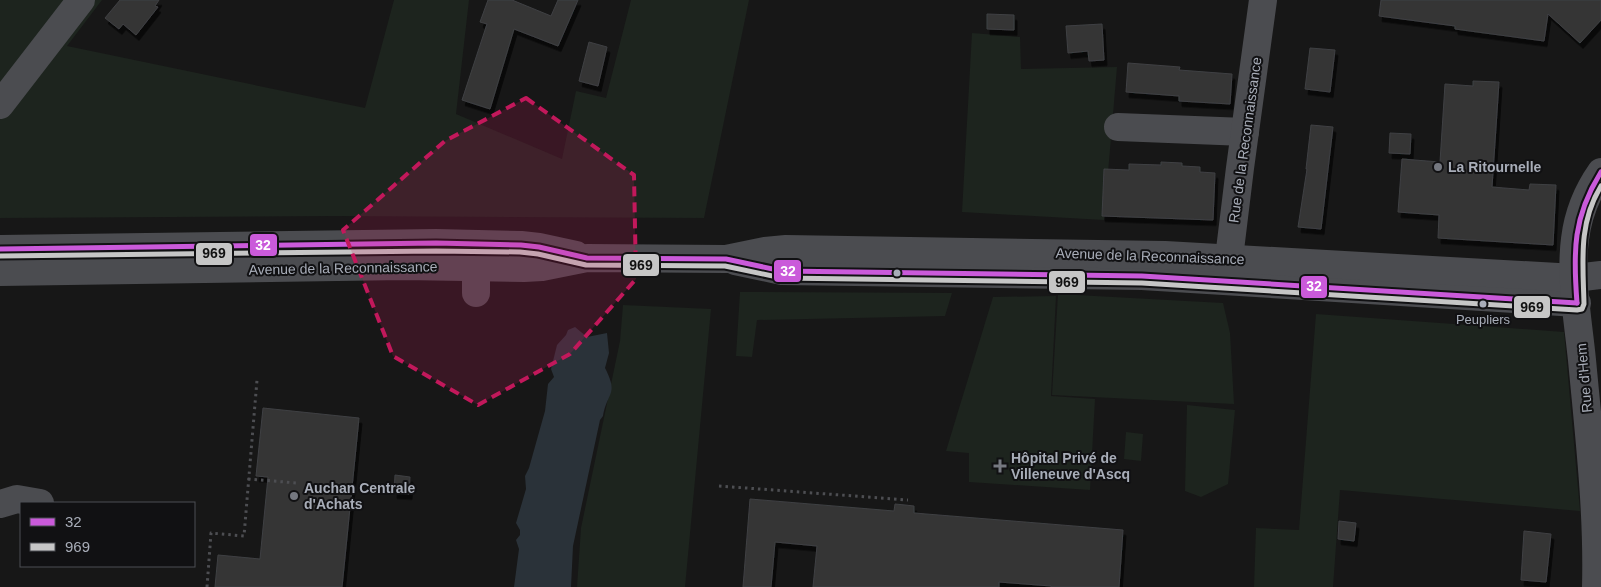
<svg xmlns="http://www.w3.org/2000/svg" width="1601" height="587" font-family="Arial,sans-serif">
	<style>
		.green { fill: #1d241e }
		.water { fill: #2a3239 }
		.building { fill: #353536; stroke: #3f4043; filter: url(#shadow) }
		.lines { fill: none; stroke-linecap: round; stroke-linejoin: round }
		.path { stroke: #4d4e52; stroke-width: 3; stroke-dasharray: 2.5 4; stroke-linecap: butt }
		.minor { stroke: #4b4c50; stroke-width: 28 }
		.bus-1-casing { stroke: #111113; stroke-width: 9 }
		.bus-2-casing { stroke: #111113; stroke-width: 9 }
		.bus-1 { stroke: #ca5ada; stroke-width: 5 }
		.bus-2 { stroke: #c6c6c6; stroke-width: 5 }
		.marked { fill: #c2185b; fill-opacity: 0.2; stroke: #c2185b; stroke-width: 4; stroke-dasharray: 10 6; stroke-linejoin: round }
		.poi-dot { fill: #757880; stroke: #111113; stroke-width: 2 }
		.bus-dot { fill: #a8adb8; stroke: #111113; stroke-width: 2 }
		.labels { text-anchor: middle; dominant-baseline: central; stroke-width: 4; stroke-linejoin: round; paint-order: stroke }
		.bus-label { font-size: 13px; fill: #a8adb8; stroke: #111113 }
		.street-label { font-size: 14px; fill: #a8adb8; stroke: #111113 }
		.poi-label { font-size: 14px; font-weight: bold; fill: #a8adb8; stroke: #111113; text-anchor: start }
		.line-badge { stroke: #111113; stroke-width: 2 }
		.badge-label { font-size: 14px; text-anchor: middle; font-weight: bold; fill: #fff }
		.pale-badge-label { font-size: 14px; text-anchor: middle; font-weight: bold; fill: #111 }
	</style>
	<defs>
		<filter id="shadow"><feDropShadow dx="3" dy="5.5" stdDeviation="0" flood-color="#0009"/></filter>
	</defs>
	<rect width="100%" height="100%" fill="#171717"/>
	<!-- green -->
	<g class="green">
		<polygon points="0,0 102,0 67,46 365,108 394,0 469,0 456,114 562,159 576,91 606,98 631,0 749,0 704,218 335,216 0,218"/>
		<polygon points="972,33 1020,37 1021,69 1117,67 1104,220 962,212"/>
		<polygon points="740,292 952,293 945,316 757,320 752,357 736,356"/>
		<polygon points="1058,294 1223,303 1230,333 1234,404 1052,395"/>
		<polygon points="1056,296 1051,396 1095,399 1090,490 969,482 969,453 946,451 993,297"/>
		<polygon points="623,305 711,309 685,587 577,587 581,528 620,341"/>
		<polygon points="1316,314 1564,332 1580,511 1340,490 1333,587 1254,587 1256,528 1299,530"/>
		<polygon points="1187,405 1235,410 1228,484 1201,497 1185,491"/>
		<polygon points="1126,432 1143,434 1141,461 1124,459"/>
	</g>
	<!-- water -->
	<path class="water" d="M 575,327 L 587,337 L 607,333 L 609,353 L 605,368 C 619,395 607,392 603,416 L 600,420 L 573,546 L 571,587 L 514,587 L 519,549 L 516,540 L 520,535 L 520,530 L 516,523 L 526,489 L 525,476 L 529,468 L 545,411 L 548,384 L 554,377 L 551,369 L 557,345 L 566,335 L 568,330 Z"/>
	<!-- building -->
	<g class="building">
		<polygon points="120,0 159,0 155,6 158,7 136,35 123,24 119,29 105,18"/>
		<polygon points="488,0 512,0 551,16 558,0 578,0 558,46 514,29 490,109 462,100 487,24 480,22"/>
		<polygon points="1381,0 1601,0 1601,20 1580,43 1548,14 1544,41 1455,29 1455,26 1379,16"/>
		<polygon points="987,14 1014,15 1014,30 987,29"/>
		<polygon points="1102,24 1104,60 1089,61 1088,51 1068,53 1066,26"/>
		<polygon points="589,42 607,47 598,86 579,81"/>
		<polygon points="1310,48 1335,50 1330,92 1305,89"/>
		<polygon points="1128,63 1180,67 1179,70 1232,74 1230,104 1179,101 1179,96 1126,92"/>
		<polygon points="1473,81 1499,82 1492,187 1529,190 1530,184 1556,185 1553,245 1438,238 1439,215 1398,212 1402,159 1440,162 1445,84 1473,86"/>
		<polygon points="1311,125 1333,127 1321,229 1298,227 1307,169 1306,169"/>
		<polygon points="1390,133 1411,134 1410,154 1389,153"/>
		<polygon points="1161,162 1182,163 1182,166 1200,167 1200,172 1215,173 1213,220 1102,216 1104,169 1129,170 1129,164 1161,165"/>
		<polygon points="263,408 359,418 342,587 215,587 218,555 260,559 268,477 256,476"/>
		<polygon points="395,475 410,477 409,494 394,493"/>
		<polygon points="750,499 894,511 895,504 905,505 914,506 914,513 1123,530 1119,587 1051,587 1051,586 999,582 999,587 813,587 817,546 775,542 771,587 743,587"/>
		<polygon points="1339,521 1356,523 1354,541 1338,539"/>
		<polygon points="1524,531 1551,534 1546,582 1521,580"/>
	</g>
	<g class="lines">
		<!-- path -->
		<g class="path">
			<polyline points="248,479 297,483"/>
			<polyline points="719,486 908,500"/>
			<polyline points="207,587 211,533 244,536 257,380"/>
		</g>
		<!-- minor -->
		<g class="minor">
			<polyline points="0,105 81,0"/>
			<polyline points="1118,127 1245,132"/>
			<polyline points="0,249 436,243 521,245 539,247 576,255"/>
			<polyline points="735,261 782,271 1142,276 1577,303"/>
			<polyline points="0,272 404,266 524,268 542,267 587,258 726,259 765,251 786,249 1165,255 1575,278 1601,275"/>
			<polyline points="1229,276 1229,258 1240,168 1263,0"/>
			<polyline points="476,293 476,248"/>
			<polyline points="0,504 17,499 40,503"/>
			<path d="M 1596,587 C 1598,511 1589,435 1582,360 C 1578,320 1570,278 1575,239 C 1578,214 1587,192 1601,172"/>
		</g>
		<!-- bus-1 casing -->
		<g class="bus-1-casing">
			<g id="bus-1">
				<polyline points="0,249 436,243 521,245 539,247 587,258 726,259 782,271 1142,276 1577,303"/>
				<path d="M 1577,303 C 1573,251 1573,217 1601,172"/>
			</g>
		</g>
		<!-- bus-2 casing -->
		<g class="bus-2-casing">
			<path id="bus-2" d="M 0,256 L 436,251 L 520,252 L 538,254 L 586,265 L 725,266 L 782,278 L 1142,283 L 1577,310 L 1582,309 L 1584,304 C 1583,263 1578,223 1601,186"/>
		</g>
		<!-- bus-1 -->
		<use href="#bus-1" class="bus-1"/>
		<!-- bus-2 -->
		<use href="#bus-2" class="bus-2"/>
	</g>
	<!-- marked area -->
	<path class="marked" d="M 526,98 L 634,175 L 636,279 L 570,354 L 478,405 L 393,356 L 343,230 L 445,141 Z"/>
	<!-- markers -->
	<g class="poi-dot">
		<circle cx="1438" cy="167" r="5"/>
		<path d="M997.5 458.5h5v5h5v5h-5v5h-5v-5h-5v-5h5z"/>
		<circle cx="294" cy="496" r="5"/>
	</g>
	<g class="bus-dot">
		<circle cx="897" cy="273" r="4.5"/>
		<circle cx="1483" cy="304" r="4.5"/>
	</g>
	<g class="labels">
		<!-- bus labels -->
		<g class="bus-label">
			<text x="1483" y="319">Peupliers</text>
		</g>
		<!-- street labels -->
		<g class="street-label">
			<text transform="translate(1245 140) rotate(-82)">Rue de la Reconnaissance</text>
			<text transform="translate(1150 256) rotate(2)">Avenue de la Reconnaissance</text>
			<text transform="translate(343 268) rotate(-1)">Avenue de la Reconnaissance</text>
			<text transform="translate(1584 378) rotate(-95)">Rue d'Hem</text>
		</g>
		<!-- poi labels -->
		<g class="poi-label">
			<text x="1448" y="167">La Ritournelle</text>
			<text x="1011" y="458">Hôpital Privé de<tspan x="1011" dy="16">Villeneuve d'Ascq</tspan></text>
			<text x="304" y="488">Auchan Centrale<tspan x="304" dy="16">d'Achats</tspan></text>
		</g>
	</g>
	<g class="line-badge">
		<rect x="249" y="233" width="29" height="24" rx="5" fill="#ca5ada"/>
		<rect x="195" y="242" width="38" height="24" rx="5" fill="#c6c6c6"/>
		<rect x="622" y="253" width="38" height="24" rx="5" fill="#c6c6c6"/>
		<rect x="773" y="259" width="29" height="24" rx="5" fill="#ca5ada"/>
		<rect x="1048" y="270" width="38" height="24" rx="5" fill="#c6c6c6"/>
		<rect x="1300" y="275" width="28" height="24" rx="5" fill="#ca5ada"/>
		<rect x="1513" y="295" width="38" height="24" rx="5" fill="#c6c6c6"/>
	</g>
	<g class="badge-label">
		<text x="263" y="250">32</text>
		<text x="788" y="276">32</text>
		<text x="1314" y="291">32</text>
	</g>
	<g class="pale-badge-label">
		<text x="214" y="258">969</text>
		<text x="641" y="270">969</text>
		<text x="1067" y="287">969</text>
		<text x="1532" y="312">969</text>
	</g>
	<!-- legend -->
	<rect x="20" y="502" width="175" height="65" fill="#111113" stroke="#4d4f55"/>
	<rect x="30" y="518" width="25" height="8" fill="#ca5ada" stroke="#4d4f55"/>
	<text x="65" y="527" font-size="15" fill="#a8adb8">32</text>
	<rect x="30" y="543" width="25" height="8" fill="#c6c6c6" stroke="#4d4f55"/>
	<text x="65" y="552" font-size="15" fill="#a8adb8">969</text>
</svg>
